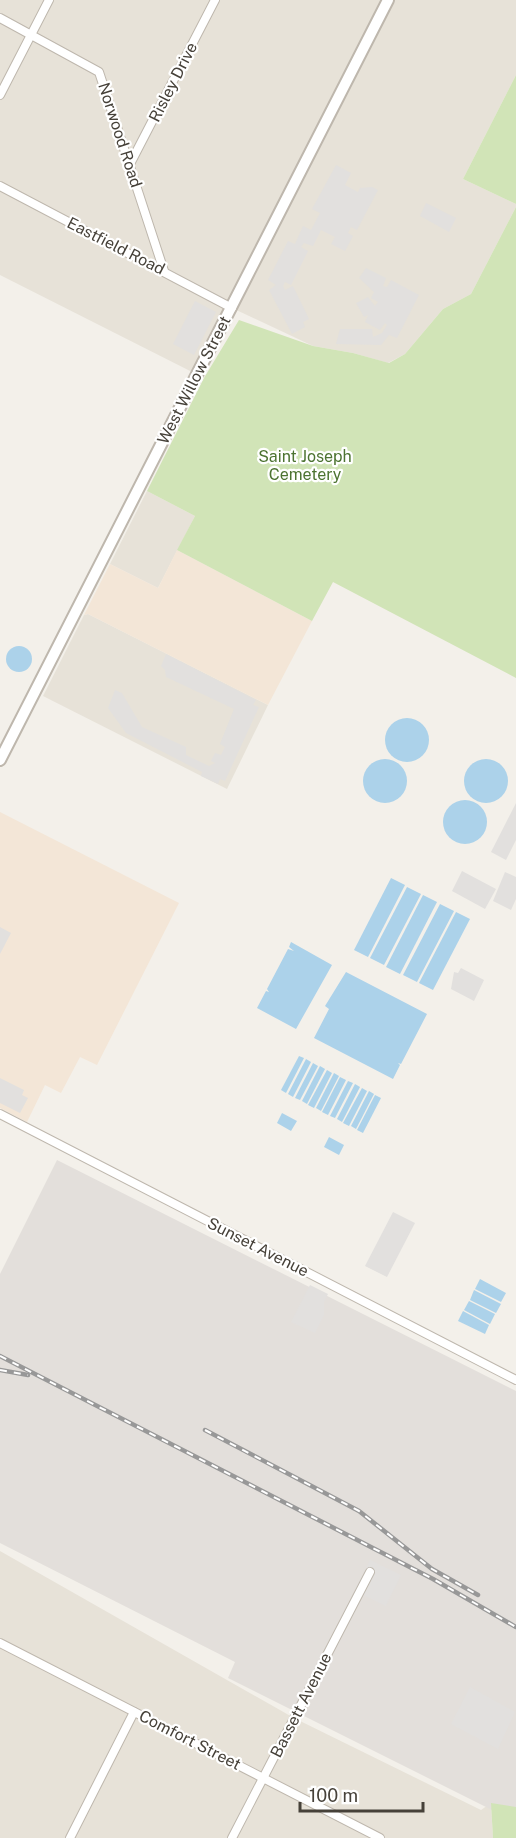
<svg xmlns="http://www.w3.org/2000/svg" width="516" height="1838" font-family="'Public Sans',sans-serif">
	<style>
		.residential { fill: #e7e2d8 }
		.commercial { fill: #f3e6d7 }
		.industrial { fill: #e3dfdb }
		.green { fill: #d1e4b7 }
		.parking { fill: #e2e0de }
		.water { fill: #acd2ea }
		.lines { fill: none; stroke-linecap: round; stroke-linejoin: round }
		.minor-casing { stroke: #beb7ad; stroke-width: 10 }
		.tertiary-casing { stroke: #beb7ad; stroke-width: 14 }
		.minor { stroke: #fff; stroke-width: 8 }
		.tertiary { stroke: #fff; stroke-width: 10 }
		.rail-casing { stroke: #989898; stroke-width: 4.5 }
		.rail { stroke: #fff; stroke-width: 2; stroke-dasharray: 7; stroke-linecap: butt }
		.labels { text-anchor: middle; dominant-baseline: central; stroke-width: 4.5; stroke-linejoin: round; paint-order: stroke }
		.street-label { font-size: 16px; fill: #464139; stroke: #fff }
		.park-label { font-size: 16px; fill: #4c7331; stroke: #fff }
	</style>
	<rect width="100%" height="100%" fill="#f3f0ea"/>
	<!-- residential -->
	<g class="residential">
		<polygon points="0,0 516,0 516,75 463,179 516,204 516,207 471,294 443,309 405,354 388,363 353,353 313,346 232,308 204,378 0,275"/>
		<polygon points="147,491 195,516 158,588 110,564"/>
		<polygon points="88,614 268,705 227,789 43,696 84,615"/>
		<polygon points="0,1551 294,1718 481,1810 491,1803 493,1838 0,1838"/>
	</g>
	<!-- commercial -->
	<g class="commercial">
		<polygon points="177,550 312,621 268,705 88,614 84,615 110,564 158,588"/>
		<polygon points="0,812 179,903 97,1065 80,1057 61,1093 45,1085 27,1122 0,1108"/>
	</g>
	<!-- industrial -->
	<polygon class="industrial" points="57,1160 516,1391 516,1822 228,1678 235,1662 0,1543 0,1274"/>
	<!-- green -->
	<g class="green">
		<polygon points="516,75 516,204 463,179"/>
		<polygon points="516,207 516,678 333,582 312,621 177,550 195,516 147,491 204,378 239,320 313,346 353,353 389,363 405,354 443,309 471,294"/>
		<polygon points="491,1803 516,1807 516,1838 493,1838"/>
	</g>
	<!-- parking -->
	<g class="parking">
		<polygon points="336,165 351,173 345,185 358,192 360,188 372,187 378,190 357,230 351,227 348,233 353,236 345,251 331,244 335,237 321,230 313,246 304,243 301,247 308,251 291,285 285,282 283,286 285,290 293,286 309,319 303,322 305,327 292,334 269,290 276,285 268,280 288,241 295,244 303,226 311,230 320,213 312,209"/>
		<polygon points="426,203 456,218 449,232 420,216"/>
		<polygon points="366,268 386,278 383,286 387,287 391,280 419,295 397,338 389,335 381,345 336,344 340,329 372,329 373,337 382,333 387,325 385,323 380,330 365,322 368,315 364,317 356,303 368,297 375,306 378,302 371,298 374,292 359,278"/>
		<polygon points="195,301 216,312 194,355 173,344"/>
		<polygon points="166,654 256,700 253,705 259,707 225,781 220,779 218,784 201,776 202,772 126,733 108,708 115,690 122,693 142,727 186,747 186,755 209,766 215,763 211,761 215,753 221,755 225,747 220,744 234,709 166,677 165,670 161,666"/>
		<polygon points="516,803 516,840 506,860 491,852"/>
		<polygon points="462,871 496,889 485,909 452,891"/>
		<polygon points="505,872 516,877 516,899 511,910 493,901"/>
		<polygon points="0,927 11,933 0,954"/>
		<polygon points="461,968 484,980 474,1001 451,989 454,972 458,973"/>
		<polygon points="0,1078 24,1090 22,1095 28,1098 20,1113 0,1103"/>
		<polygon points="393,1212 415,1223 387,1277 365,1266"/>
		<polygon points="310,1285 328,1294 324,1302 324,1315 315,1333 291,1322"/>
		<polygon points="370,1560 401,1575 386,1606 355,1591"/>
		<polygon points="470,1687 515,1712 498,1749 451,1724"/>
	</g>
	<!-- water -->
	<g class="water">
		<circle cx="19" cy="659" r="13"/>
		<circle cx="407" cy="740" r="22"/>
		<circle cx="385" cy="781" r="22"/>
		<circle cx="486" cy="781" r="22"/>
		<circle cx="465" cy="822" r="22"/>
		<polygon points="391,878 405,885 368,957 354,950"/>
		<polygon points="407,887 421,894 384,965 370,958"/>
		<polygon points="423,895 437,902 400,974 386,967"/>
		<polygon points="440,904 454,911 417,982 403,975"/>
		<polygon points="456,912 470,919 433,990 419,983"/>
		<polygon points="291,942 332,965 296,1029 257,1008 266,991 269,992 267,989 288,949 294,951 289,947"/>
		<polygon points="346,972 427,1014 401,1064 398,1063 400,1065 393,1079 314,1038 329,1009 325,1006"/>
		<polygon points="299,1056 304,1058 286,1093 281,1090"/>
		<polygon points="306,1059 311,1062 293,1097 288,1094"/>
		<polygon points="313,1063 318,1066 300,1100 295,1098"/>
		<polygon points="320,1066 325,1069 307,1104 302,1101"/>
		<polygon points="327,1070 332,1073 314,1108 308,1105"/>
		<polygon points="334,1073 339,1076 321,1111 316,1108"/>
		<polygon points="340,1077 346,1080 328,1115 322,1112"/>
		<polygon points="348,1081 353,1083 335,1118 330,1116"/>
		<polygon points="355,1084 360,1087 342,1122 337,1119"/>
		<polygon points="362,1088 367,1091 349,1126 343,1123"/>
		<polygon points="369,1091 374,1094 356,1129 351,1126"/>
		<polygon points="375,1095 381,1098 363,1133 357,1130"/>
		<polygon points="282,1113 297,1121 291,1131 277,1123"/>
		<polygon points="329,1137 344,1145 339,1155 324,1147"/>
		<polygon points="480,1279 506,1293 501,1302 475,1289"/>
		<polygon points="474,1290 501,1304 496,1313 470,1300"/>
		<polygon points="469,1301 495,1314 490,1324 464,1310"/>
		<polygon points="463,1311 489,1325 485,1334 458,1321"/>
	</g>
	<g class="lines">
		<!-- minor casing -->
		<g class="minor-casing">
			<g id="minor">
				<polyline points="0,18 99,72 164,271"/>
				<polyline points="0,95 49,0"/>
				<polyline points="130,164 215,0"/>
				<polyline points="0,186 232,308"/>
				<polyline points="0,1114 516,1380"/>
				<polyline points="0,1643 380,1838"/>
				<polyline points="70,1838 134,1712"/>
				<polyline points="232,1838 370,1572"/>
			</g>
		</g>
		<!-- tertiary casing -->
		<g class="tertiary-casing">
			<polyline id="tertiary" points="0,760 388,0"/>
		</g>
		<!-- minor -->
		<use href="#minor" class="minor"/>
		<!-- tertiary -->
		<use href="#tertiary" class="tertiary"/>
		<!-- rail casing -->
		<g class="rail-casing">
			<g id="rail">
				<polyline points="0,1356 433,1579 516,1627"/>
				<polyline points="0,1370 28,1375"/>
				<polyline points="205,1430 359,1511 432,1569 478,1595"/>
			</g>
		</g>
		<!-- rail -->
		<use href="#rail" class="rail"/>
	</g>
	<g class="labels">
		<!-- street labels -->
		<g class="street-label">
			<text transform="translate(173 82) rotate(-63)">Risley Drive</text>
			<text transform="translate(120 135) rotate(72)">Norwood Road</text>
			<text transform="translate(116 246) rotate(27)">Eastfield Road</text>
			<text transform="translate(194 380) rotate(-63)">West Willow Street</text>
			<text transform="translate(258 1247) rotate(27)">Sunset Avenue</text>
			<text transform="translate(301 1705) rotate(-63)">Bassett Avenue</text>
			<text transform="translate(190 1740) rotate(27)">Comfort Street</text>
		</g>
		<!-- park labels -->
		<g class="park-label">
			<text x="305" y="456">Saint Joseph<tspan x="305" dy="18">Cemetery</tspan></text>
		</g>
	</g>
	<!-- scale -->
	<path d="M300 1802v9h123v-9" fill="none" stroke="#464139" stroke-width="3"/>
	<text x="309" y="1802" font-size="18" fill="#464139" stroke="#ffffff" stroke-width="4.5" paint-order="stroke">100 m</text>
</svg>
